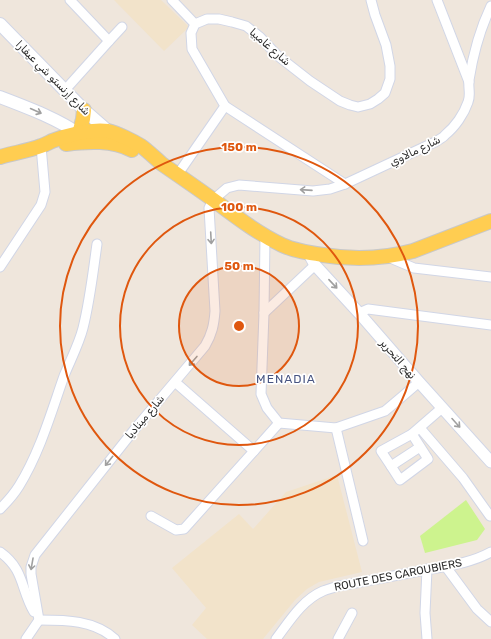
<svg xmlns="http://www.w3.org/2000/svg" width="491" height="639" font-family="Rubik,'Noto Sans Arabic',sans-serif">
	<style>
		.education { fill: #f2e3ca }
		.pitch { fill: #cdf38e }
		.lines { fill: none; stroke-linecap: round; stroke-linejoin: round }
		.minor-casing { stroke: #d1d6e6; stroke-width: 11 }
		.tertiary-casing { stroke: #d1d6e6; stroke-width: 13 }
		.secondary-casing { stroke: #d1d6e6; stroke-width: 14 }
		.primary-casing { stroke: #c8c8c8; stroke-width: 16 }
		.minor { stroke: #fff; stroke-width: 9 }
		.tertiary { stroke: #fff; stroke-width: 11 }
		.secondary { stroke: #fff; stroke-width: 12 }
		.primary { stroke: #ffcd51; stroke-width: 14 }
		.oneway { stroke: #a0a0a0 }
		.ring { fill: none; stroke: #df570e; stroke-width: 2 }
		.labels { text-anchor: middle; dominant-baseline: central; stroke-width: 3.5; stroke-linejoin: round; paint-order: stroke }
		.street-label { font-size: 11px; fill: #2c2c2c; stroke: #fff }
		.neighbourhood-label { font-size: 12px; letter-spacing: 1px; fill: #475481; stroke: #fff }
		.centre { fill: #df570e; stroke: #fff; stroke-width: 2 }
		.ring-label { font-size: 12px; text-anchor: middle; font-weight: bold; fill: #df570e; stroke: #fff; stroke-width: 3.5; stroke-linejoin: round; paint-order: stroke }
	</style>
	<rect width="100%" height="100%" fill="#efe6dc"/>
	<!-- education -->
	<g class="education">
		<polygon points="114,0 161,0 189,27 164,51"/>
		<polygon points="337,475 362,572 319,582 307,589 295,600 263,639 207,639 192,625 206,608 172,568 239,514 253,529 286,492"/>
	</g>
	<!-- pitch -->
	<polygon class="pitch" points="466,500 485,529 477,540 425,553 420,536"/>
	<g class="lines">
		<!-- minor casing -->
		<g class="minor-casing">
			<g id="minor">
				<polyline points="70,0 109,41"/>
				<polyline points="172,0 195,24"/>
				<polyline points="437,0 469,82"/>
				<polyline points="65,90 109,41 122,27"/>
				<polyline points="225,106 345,184"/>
				<polyline points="178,174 225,106 192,49 191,33 195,24 207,19 219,19 232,22 246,26 260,37 278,56 310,81 340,101 350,105 358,107 370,104 378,99 385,93 390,79 390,66 386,45 375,15 371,0"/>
				<polyline points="265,236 264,313 261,394 267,408 279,423 336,428 385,411 404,395 419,382"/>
				<polyline points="388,257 414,268 491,277"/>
				<polyline points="0,267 41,205 45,192 41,146"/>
				<polyline points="264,313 315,265"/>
				<polyline points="359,313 368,309 491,325"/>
				<polyline points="175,382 254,451"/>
				<polyline points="336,428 363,541"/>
				<polyline points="420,428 463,478 490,516"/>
				<polyline points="412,434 428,459 400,480 391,466 420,447"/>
				<polyline points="391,466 381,451 412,434 442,408"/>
				<path d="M 0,509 C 7,502 14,494 19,486 C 40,452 51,413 64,376 C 70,361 79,344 83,328 C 90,300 93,272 97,244"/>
				<polyline points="151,516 176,530 184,529 279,423"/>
				<path d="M 0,552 C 25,570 20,588 34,612"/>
				<polyline points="446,567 477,609 491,622"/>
				<path d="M 39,620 L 31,574 L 31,567 L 35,555 L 134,430 L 205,346 C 212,334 214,325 215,311 L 209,208 L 213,200 L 227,188 L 239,185 L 313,191 L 330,189 L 345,184 L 435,142 C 438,140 443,138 445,135 C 455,127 464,114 468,102 C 471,95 468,88 469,80 C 473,55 480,29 491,6"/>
				<path d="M 39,620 C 66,620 94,620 115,639"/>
				<polyline points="26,639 39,620"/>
				<path d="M 276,639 C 289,622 302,600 323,591 C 328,589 333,588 338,586 C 368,581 397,575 426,570 C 448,566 471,563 491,552"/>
				<polyline points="338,639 352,613"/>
				<polyline points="427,639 425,613 427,569"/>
			</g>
		</g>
		<!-- tertiary casing -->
		<g class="tertiary-casing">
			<polyline id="tertiary" points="309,254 315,265 359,313 419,382 491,462"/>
		</g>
		<!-- secondary casing -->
		<g class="secondary-casing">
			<g id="secondary">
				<polyline points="0,24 84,110 108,131"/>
				<path d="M 0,97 C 29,108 58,119 84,137"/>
			</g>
		</g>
		<!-- primary casing -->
		<g class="primary-casing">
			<g id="primary">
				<polyline points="79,134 83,119 84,110"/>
				<path d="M 66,144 C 89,141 112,140 132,150"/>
				<path d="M 0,157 C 13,153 28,151 41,146 C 45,145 48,143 52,141 C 68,135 91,129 108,131 C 117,133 133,141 141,146 C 148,151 155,158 162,164 C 181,177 200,190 219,204 C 239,219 259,234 282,245 C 295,251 309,253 323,255 C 353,260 383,259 413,251 L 491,221"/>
			</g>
		</g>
		<!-- minor -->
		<use href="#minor" class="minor"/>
		<!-- tertiary -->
		<use href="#tertiary" class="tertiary"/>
		<!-- secondary -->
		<use href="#secondary" class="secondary"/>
		<!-- primary -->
		<use href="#primary" class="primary"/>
	</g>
	<!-- one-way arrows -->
	<defs><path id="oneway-shaft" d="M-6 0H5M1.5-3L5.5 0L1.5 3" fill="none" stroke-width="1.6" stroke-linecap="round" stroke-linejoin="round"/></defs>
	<g class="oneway">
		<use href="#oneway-shaft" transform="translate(36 111) rotate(24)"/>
		<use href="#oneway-shaft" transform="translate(306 190) rotate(-176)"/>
		<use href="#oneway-shaft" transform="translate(211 238) rotate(87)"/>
		<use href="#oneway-shaft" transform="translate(333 284) rotate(47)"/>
		<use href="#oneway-shaft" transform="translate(193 361) rotate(131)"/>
		<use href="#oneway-shaft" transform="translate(456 423) rotate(48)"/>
		<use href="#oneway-shaft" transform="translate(109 461) rotate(129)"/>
		<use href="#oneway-shaft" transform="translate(32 564) rotate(100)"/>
	</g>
	<!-- distance rings -->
	<circle cx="239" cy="326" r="60" fill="#df570e" fill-opacity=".12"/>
	<g class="ring">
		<circle cx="239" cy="326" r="60"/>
		<circle cx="239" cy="326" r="119"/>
		<circle cx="239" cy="326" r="179"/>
	</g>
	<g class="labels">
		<!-- street labels -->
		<g class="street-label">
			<text transform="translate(270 47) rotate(41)">شارع غامبيا</text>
			<text transform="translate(53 78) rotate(45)">شارع إرنستو شي عيفارا</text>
			<text transform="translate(415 151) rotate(-26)">شارع مالاوي</text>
			<text transform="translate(398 359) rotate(49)">نهج التحرير</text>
			<text transform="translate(145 417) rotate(-50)">شارع ميناديا</text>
			<text transform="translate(398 575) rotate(-11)">ROUTE DES CAROUBIERS</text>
		</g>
		<!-- neighbourhood labels -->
		<g class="neighbourhood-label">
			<text x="286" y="379">MENADIA</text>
		</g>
	</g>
	<circle cx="239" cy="326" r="6" class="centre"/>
	<g class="ring-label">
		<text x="239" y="151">150 m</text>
		<text x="239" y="211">100 m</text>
		<text x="239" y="270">50 m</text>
	</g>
</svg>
